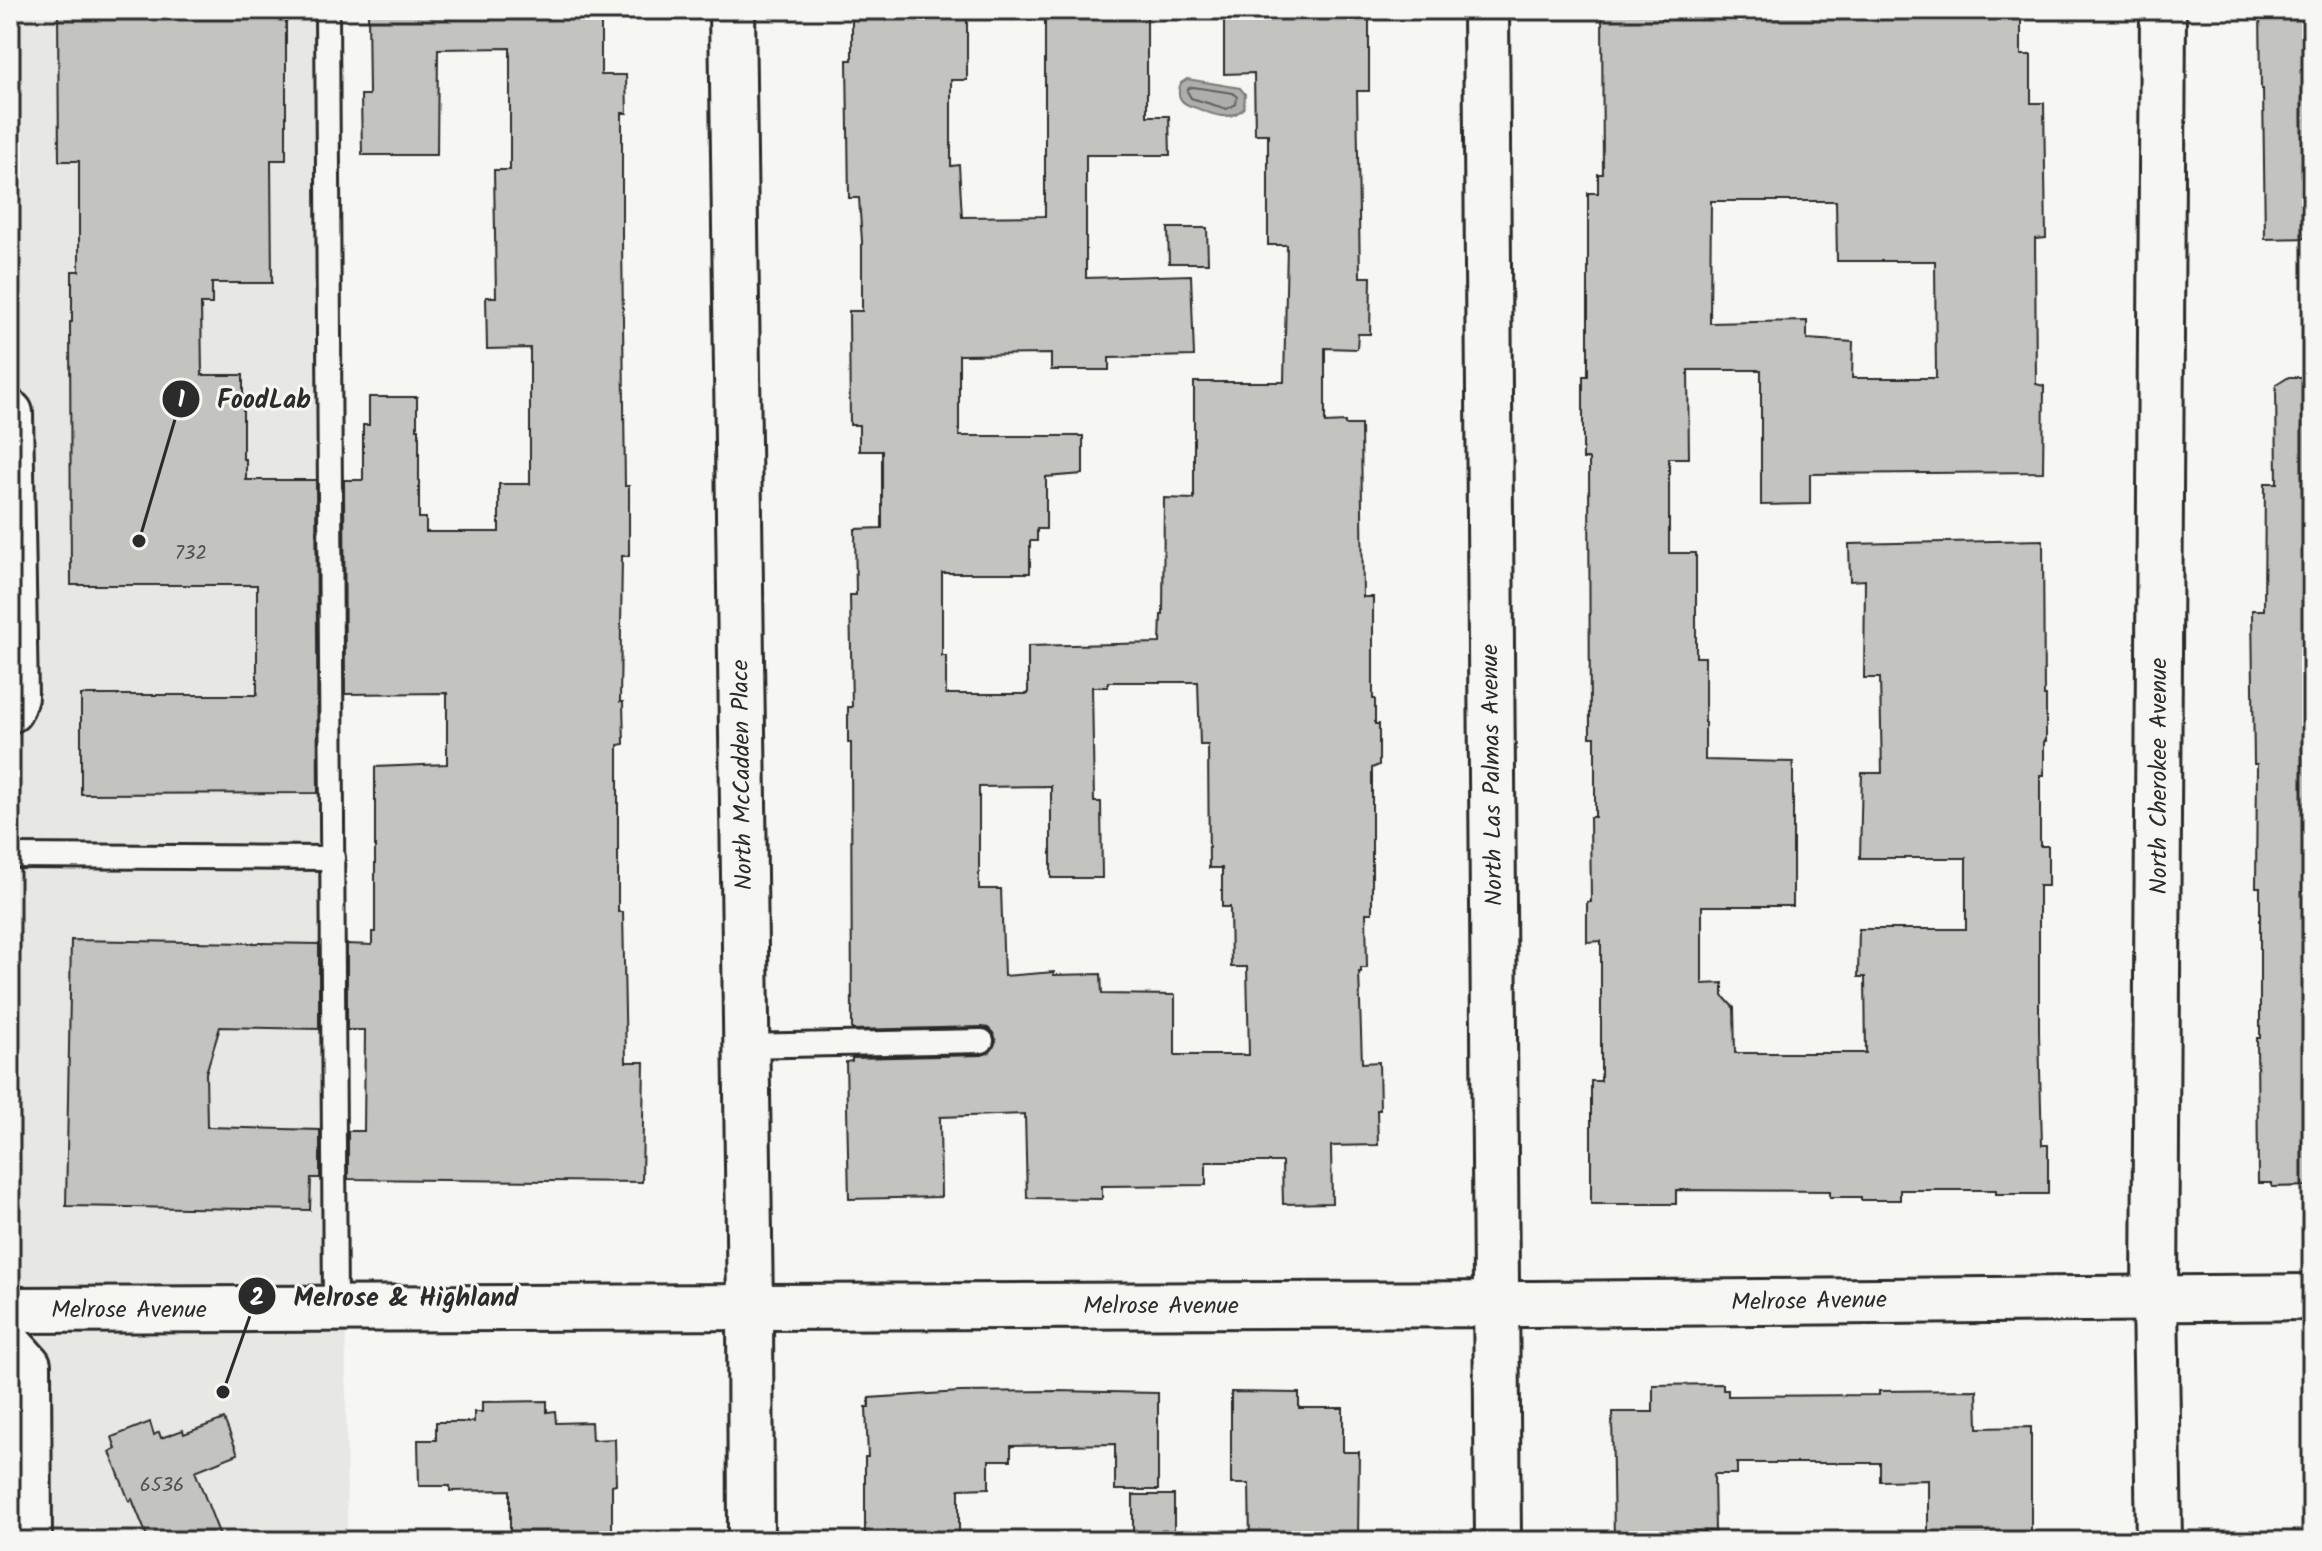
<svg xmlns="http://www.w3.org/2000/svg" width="2322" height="1551" font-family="Kalam,sans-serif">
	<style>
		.built { fill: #e7e7e3 }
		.water { fill: #aeaeab; stroke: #7a7a78; stroke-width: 2 }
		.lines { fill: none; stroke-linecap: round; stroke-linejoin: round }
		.shore { stroke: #5f5f5e; stroke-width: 2 }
		.building { fill: #c3c3c0; stroke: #2b2b2b; stroke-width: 2; fill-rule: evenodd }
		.service-casing { stroke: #2b2b2b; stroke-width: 28 }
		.minor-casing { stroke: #2b2b2b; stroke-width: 50 }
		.secondary-casing { stroke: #2b2b2b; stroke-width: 50 }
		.service { stroke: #f6f6f2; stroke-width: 22 }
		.minor { stroke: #f6f6f2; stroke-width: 44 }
		.secondary { stroke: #f6f6f2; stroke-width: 44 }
		.labels { text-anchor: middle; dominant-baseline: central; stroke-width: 6; stroke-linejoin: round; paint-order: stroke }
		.number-label { font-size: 20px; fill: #515150 }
		.street-label { font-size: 24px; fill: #2b2b2b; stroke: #f6f6f2 }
		.leader { fill: none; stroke: #2b2b2b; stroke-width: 3 }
		.callout-dot { fill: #2b2b2b; stroke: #f6f6f2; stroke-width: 3 }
		.mark-label { font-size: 24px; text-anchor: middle; font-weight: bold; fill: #fff }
		.callout-label { font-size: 26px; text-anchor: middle; font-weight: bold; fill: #2b2b2b; stroke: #f6f6f2; stroke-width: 6; stroke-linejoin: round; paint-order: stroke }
	</style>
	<rect width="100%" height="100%" fill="#f6f6f2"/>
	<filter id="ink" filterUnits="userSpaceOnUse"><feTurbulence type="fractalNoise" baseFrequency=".0125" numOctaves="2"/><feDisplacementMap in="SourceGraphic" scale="16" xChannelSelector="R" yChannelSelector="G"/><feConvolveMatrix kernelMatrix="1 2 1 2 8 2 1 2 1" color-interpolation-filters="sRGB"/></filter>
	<g filter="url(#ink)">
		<!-- built -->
		<polygon class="built" points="10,10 337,10 347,1541 10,1541"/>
		<!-- water -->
		<path class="water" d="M 1187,79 L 1240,88 L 1245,94 L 1244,108 C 1227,125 1207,111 1188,105 C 1178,100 1177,93 1181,83 Z"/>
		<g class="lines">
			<!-- shore -->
			<polygon class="shore" points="1193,87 1233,93 1237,97 1236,104 1227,109 1191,98 1187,91 1189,88"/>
		</g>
		<!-- building -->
		<g class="building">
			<polygon points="58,10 286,10 286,160 271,160 272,283 212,283 212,304 201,304 202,375 243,375 243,459 246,459 246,480 316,480 318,793 81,794 81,695 257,695 257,585 71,585 70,322 72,322 72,271 79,271 79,161 59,161"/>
			<polygon points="368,10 601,10 601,75 626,75 627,113 622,113 622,238 625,486 629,486 629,556 622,556 620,702 623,702 624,744 618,745 618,912 623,912 626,1062 644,1062 642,1182 348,1179 348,1131 364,1131 365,1030 347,1030 347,944 372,945 372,932 375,932 375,767 447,764 447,693 345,694 344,480 363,480 363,425 369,425 369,397 417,397 417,429 419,429 419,518 426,518 426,532 499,532 499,484 530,484 530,348 487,349 486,297 496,297 494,170 510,170 510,48 438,49 437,155 362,155 361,95 369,95"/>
			<path d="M 863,10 L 967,10 L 967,80 L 951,80 L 951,166 L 959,165 L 962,217 L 1045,216 L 1045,10 L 1147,10 L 1147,116 L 1169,116 L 1170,155 L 1086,155 L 1086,278 L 1191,275 L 1194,356 L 1109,358 L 1109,370 L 1051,370 L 1051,354 L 959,355 L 959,436 L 1083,436 L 1083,474 L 1046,477 L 1046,529 L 1037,529 L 1037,541 L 1030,541 L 1030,573 L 942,573 L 942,656 L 946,656 L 946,694 L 1028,694 L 1028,646 L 1160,643 L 1161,615 L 1163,615 L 1164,498 L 1194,499 L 1194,382 L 1284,382 L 1287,245 L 1268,245 L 1268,134 L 1255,134 L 1254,73 L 1224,74 L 1224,10 L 1369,10 L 1369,91 L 1357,91 L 1360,277 L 1371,277 L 1370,334 L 1358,334 L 1357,349 L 1325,348 L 1325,423 L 1345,422 L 1345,425 L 1361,425 L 1363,597 L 1373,597 L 1373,699 L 1375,699 L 1375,724 L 1379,724 L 1379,765 L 1372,768 L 1372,913 L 1366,913 L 1367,968 L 1361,968 L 1361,972 L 1359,972 L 1362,1063 L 1379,1062 L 1380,1110 L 1377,1110 L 1378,1145 L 1331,1146 L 1332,1203 L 1283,1204 L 1282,1162 L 1206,1162 L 1206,1185 L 1102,1186 L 1102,1199 L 1027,1198 L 1025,1114 L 940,1117 L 941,1197 L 849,1199 L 846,1062 L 852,1061 L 852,1058 L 982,1055 L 990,1052 L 996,1041 L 993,1033 L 988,1028 L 982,1027 L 852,1030 L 851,743 L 848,743 L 848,707 L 852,707 L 850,595 L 856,595 L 855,529 L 882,528 L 882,451 L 859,451 L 859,425 L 850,425 L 849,311 L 862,311 L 862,241 L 859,198 L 849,198 L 847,60 L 852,60 L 852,15 L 863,15 ZM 1108,682 L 1198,682 L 1200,745 L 1208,745 L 1209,868 L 1222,868 L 1222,907 L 1230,907 L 1231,967 L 1247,967 L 1249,1055 L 1175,1055 L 1175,995 L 1102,994 L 1101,974 L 1054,975 L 1054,972 L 1004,976 L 1001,889 L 979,889 L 979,787 L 1051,786 L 1051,878 L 1102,878 L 1101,802 L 1094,802 L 1092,687 L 1108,687 Z"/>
			<path d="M 1602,10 L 1661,10 L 1662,19 L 1734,14 L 1734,10 L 2008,10 L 2008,12 L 2017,12 L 2017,14 L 2021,14 L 2021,55 L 2031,55 L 2031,103 L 2044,103 L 2046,238 L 2035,239 L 2036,384 L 2044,386 L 2043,472 L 1810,474 L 1810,504 L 1761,505 L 1761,370 L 1688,370 L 1689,458 L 1669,458 L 1669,553 L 1696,553 L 1696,657 L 1705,657 L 1705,760 L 1793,762 L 1793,906 L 1702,906 L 1702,984 L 1723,983 L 1723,996 L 1734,1008 L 1735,1053 L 1866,1053 L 1865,977 L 1858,977 L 1859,929 L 1966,929 L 1966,858 L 1860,858 L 1862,773 L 1882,773 L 1880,678 L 1864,678 L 1865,580 L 1850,581 L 1849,544 L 2043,540 L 2044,696 L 2046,696 L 2046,741 L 2044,741 L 2044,775 L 2040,775 L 2040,846 L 2048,846 L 2048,886 L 2039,886 L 2039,1033 L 2042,1145 L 2048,1145 L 2048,1194 L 1996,1194 L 1996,1190 L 1900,1190 L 1900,1200 L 1861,1200 L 1861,1197 L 1830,1197 L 1830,1191 L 1676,1190 L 1676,1204 L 1591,1204 L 1591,1081 L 1601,1081 L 1601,941 L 1587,942 L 1587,902 L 1591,902 L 1590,817 L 1595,817 L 1595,737 L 1590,737 L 1589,459 L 1583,459 L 1583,376 L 1588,376 L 1588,193 L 1598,193 L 1598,174 L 1603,174 ZM 1711,201 L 1836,201 L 1837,261 L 1935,261 L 1936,378 L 1852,378 L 1853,342 L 1807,339 L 1807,321 L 1710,323 Z"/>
			<polygon points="2260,10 2312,10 2312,238 2265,239 2263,89 2261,89"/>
			<polygon points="1168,228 1207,228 1208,263 1169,263"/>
			<polygon points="2289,377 2312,377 2312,1186 2272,1187 2272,1183 2258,1183 2257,1038 2260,1038 2260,887 2256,887 2257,764 2254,764 2252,610 2264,610 2265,483 2277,483 2276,385"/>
			<polygon points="71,940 319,944 319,1029 220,1027 206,1073 207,1127 320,1130 320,1178 311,1178 310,1210 66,1206"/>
			<polygon points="1723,1384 1723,1390 1728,1390 1728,1396 1879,1395 1879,1391 1977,1390 1978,1428 2031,1427 2031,1541 1928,1541 1928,1480 1880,1481 1880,1463 1737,1463 1737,1474 1714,1474 1715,1531 1687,1531 1687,1541 1614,1541 1612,1412 1653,1412 1653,1385"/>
			<polygon points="1055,1391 1158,1393 1158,1490 1115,1490 1115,1444 1011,1446 1011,1460 989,1460 989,1488 959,1489 959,1541 865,1541 865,1457 868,1457 866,1407 869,1407 869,1398 960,1392"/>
			<polygon points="1231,1392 1299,1393 1299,1408 1343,1408 1343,1452 1359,1452 1358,1541 1250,1541 1249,1484 1231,1484"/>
			<polygon points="547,1401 547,1412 555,1411 556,1423 591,1422 592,1440 615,1439 616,1484 612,1485 612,1541 510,1541 510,1490 450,1491 450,1486 419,1486 418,1440 436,1440 436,1422 474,1422 474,1412 482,1412 482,1402"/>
			<polygon points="224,1419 238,1454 195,1471 222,1541 149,1541 132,1499 129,1501 110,1452 116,1449 112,1437 150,1422 154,1435 159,1432 161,1438 183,1430 184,1434"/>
			<polygon points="1133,1495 1174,1495 1174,1535 1133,1534"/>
		</g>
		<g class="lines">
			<!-- service casing -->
			<g class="service-casing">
				<g id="service">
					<polyline points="327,10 335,1309"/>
					<polyline points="10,856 333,858"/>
					<polyline points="746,1046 982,1041"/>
				</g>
			</g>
			<!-- minor casing -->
			<g class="minor-casing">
				<g id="minor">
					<polyline points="732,10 750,1308 751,1541"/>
					<polyline points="1486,10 1498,1541"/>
					<polyline points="2159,1541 2155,1299 2163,10"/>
				</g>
			</g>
			<!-- secondary casing -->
			<g class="secondary-casing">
				<g id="secondary">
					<polyline points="10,413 15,697 10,710"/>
					<polyline points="10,1310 1533,1304 2312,1297"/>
					<polyline points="10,1345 28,1365 29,1541"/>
				</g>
			</g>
			<!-- service -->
			<use href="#service" class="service"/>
			<!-- minor -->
			<use href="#minor" class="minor"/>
			<!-- secondary -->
			<use href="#secondary" class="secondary"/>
		</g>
	</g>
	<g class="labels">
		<!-- number labels -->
		<g class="number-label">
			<text x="191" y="554">732</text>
			<text x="162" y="1486">6536</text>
		</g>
		<!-- street labels -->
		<g class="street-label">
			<text transform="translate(743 775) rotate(-91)">North McCadden Place</text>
			<text transform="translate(1493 775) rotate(-91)">North Las Palmas Avenue</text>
			<text transform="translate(2159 776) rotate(-90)">North Cherokee Avenue</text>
			<text transform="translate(1809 1302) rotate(-1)">Melrose Avenue</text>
			<text x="1161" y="1306">Melrose Avenue</text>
			<text x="129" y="1310">Melrose Avenue</text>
		</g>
	</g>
	<!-- callouts -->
	<path class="leader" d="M139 541L181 399M223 1392L257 1296"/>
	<g class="callout-dot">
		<circle cx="139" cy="541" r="8"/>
		<circle cx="223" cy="1392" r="8"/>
		<circle cx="181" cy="399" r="20"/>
		<circle cx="257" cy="1296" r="20"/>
	</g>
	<g class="mark-label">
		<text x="181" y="407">1</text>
		<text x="257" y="1305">2</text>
	</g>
	<g class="callout-label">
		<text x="264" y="408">FoodLab</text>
		<text x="406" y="1306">Melrose &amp; Highland</text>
	</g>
	<!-- margin -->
	<rect width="2322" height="1551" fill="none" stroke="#f6f6f2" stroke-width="40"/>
	<rect x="20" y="20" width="2282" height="1511" fill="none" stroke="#2b2b2b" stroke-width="3" filter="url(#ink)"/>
</svg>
